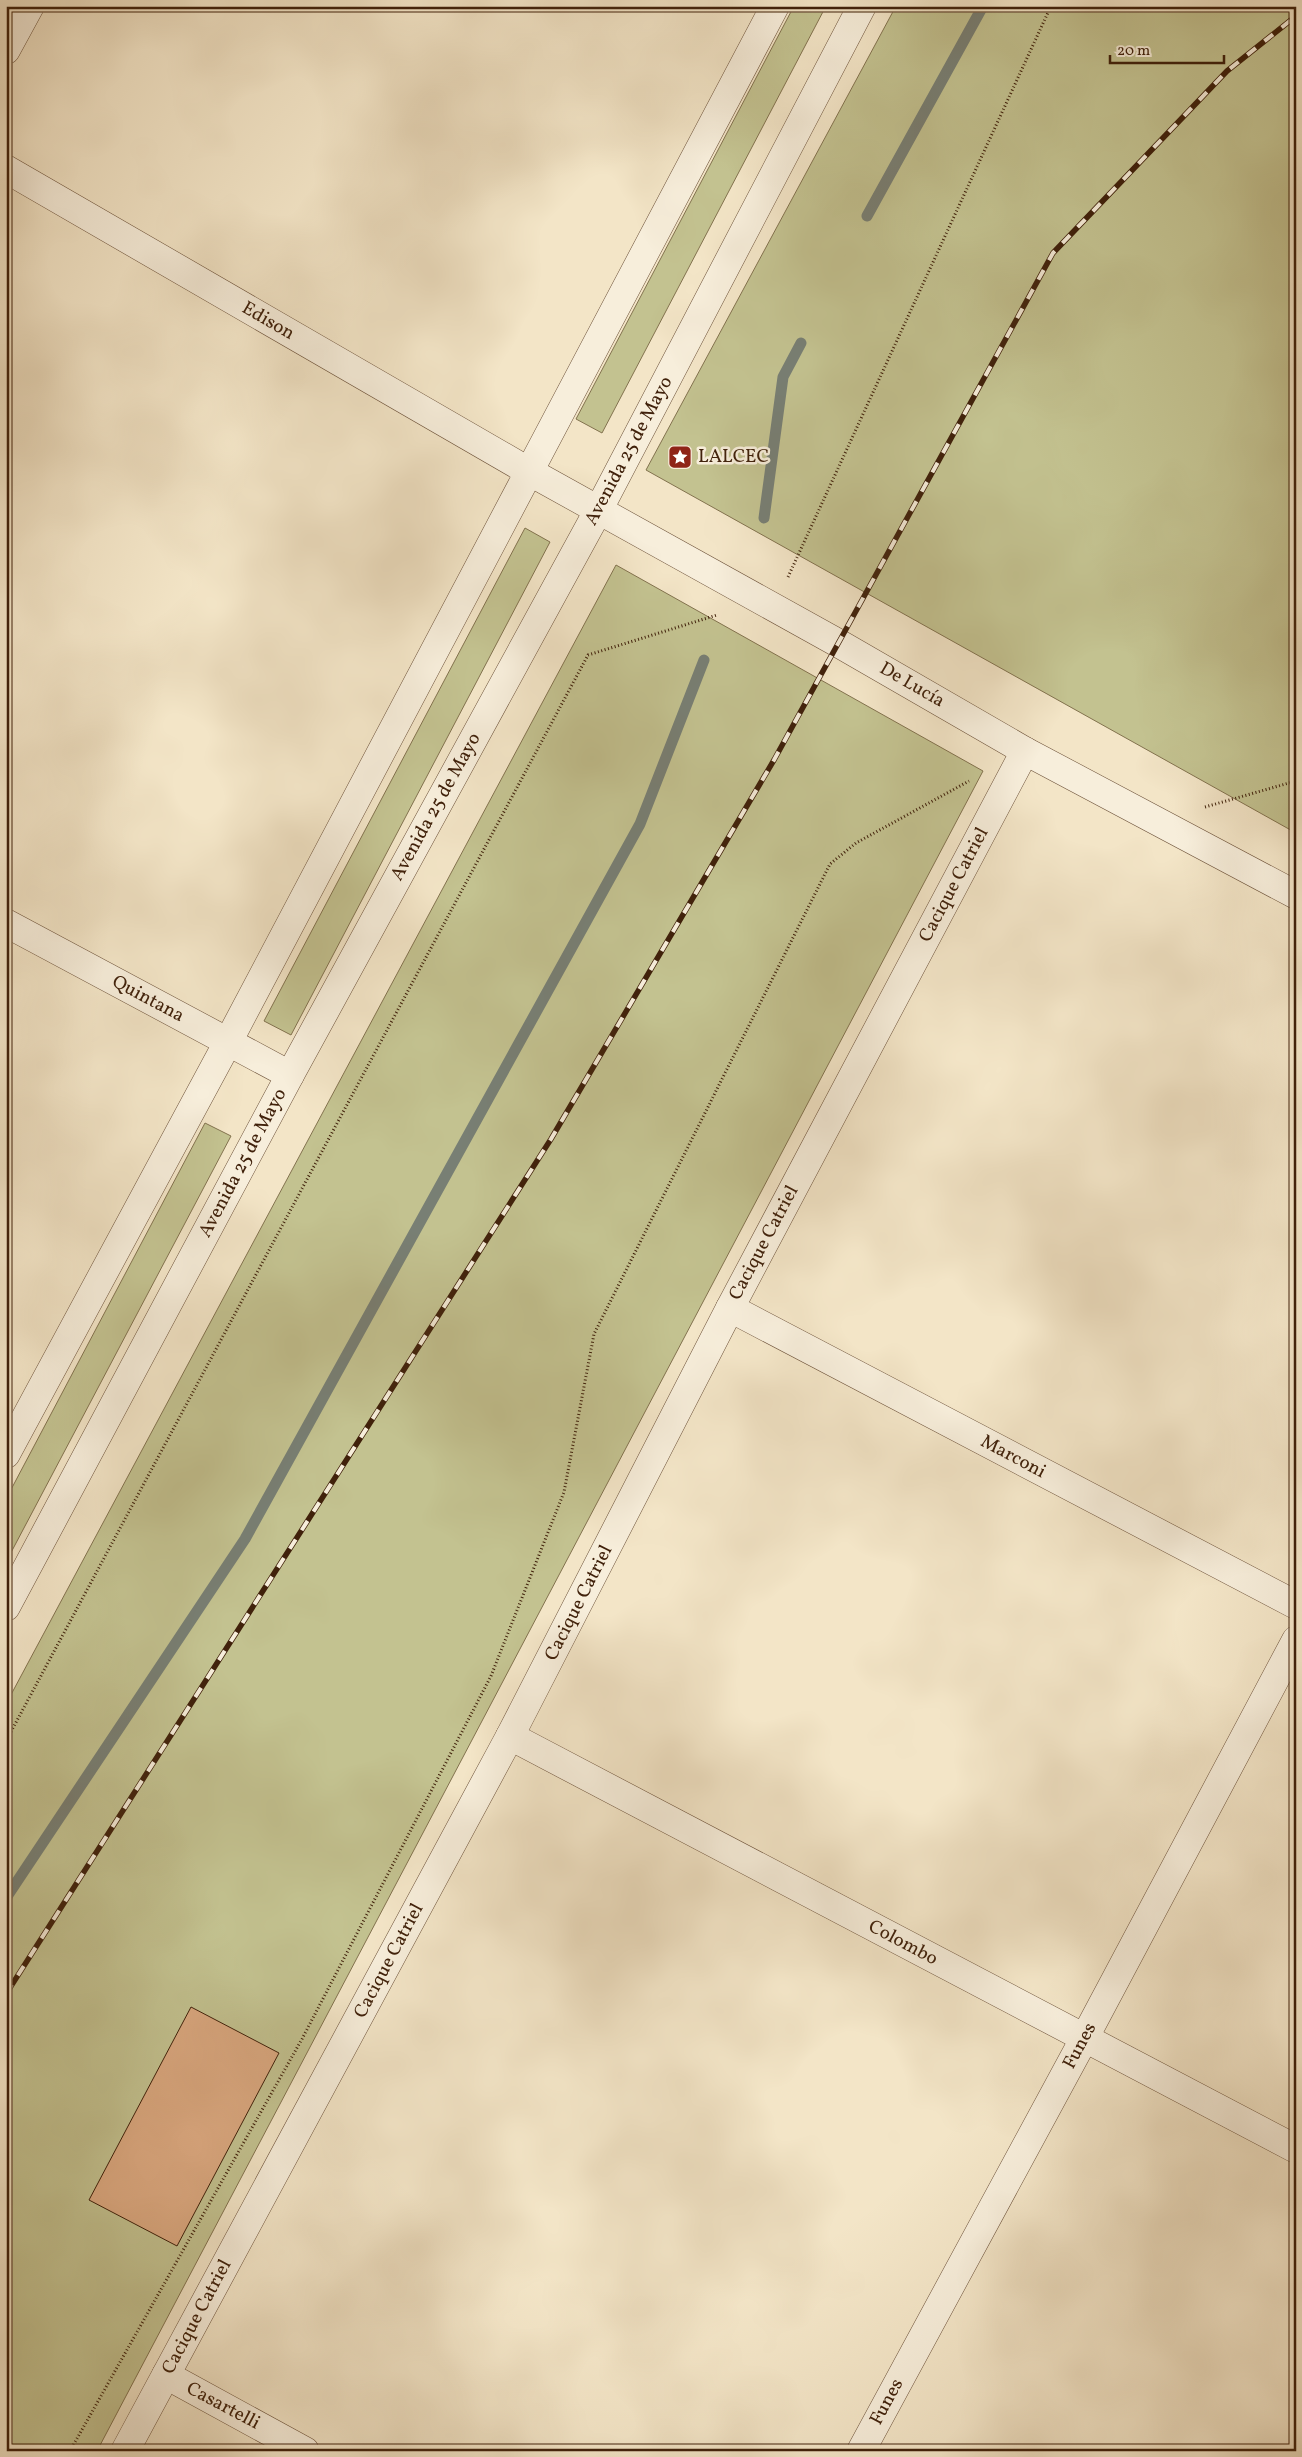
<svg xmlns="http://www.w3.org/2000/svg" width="1302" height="2457" font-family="Vollkorn,serif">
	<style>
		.green { fill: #c3c290; stroke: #82724e }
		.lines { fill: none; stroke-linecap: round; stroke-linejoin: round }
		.stream { stroke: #787f74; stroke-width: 11 }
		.building { fill: #daa880; stroke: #40210b }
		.minor-casing { stroke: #6d523a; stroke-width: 29 }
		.tertiary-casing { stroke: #6d523a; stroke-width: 29 }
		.path { stroke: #40210b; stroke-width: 3; stroke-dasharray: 1 2.5; stroke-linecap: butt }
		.minor { stroke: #f7eedb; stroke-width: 28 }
		.tertiary { stroke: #f7eedb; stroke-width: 28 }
		.rail-casing { stroke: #40210b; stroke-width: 5.5 }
		.rail { stroke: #f7eedb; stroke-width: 4; stroke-dasharray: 11; stroke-linecap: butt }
		.labels { text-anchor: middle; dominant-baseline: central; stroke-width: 5; stroke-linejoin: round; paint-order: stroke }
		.street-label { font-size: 19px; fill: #40210b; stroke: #f7eedb }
		.poi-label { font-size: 19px; fill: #40210b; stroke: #f7eedb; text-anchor: start }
	</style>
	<rect width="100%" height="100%" fill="#f3e5c7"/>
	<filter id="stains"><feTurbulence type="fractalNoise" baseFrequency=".004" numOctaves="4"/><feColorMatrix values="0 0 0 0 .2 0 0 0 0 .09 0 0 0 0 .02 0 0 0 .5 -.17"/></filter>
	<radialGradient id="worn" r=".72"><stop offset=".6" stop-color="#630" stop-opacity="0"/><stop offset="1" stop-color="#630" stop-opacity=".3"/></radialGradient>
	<!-- green -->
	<g class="green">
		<polygon points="794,6 826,6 602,433 576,419"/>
		<polygon points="896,6 1296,6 1296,833 646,470"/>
		<polygon points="525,528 550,542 291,1035 264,1021"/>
		<polygon points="616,565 983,771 97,2451 6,2451 6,1704"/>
		<polygon points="205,1123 231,1136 6,1562 6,1499"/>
	</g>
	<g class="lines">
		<!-- stream -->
		<g class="stream">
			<polyline points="867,216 983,6"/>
			<polyline points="764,518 783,377 801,343"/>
			<polyline points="6,1898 245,1539 640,824 704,660"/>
		</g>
	</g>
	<!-- building -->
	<polygon class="building" points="191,2007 279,2053 177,2246 89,2200"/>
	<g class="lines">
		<!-- minor casing -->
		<g class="minor-casing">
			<g id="minor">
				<polyline points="6,50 30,6"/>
				<polyline points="6,169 530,472"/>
				<polyline points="6,923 290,1075"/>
				<polyline points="730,1308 1296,1605"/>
				<polyline points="510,1736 1296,2149"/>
				<polyline points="166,2375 305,2451"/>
				<polyline points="861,2451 1084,2039 1296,1640"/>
			</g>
		</g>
		<!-- tertiary casing -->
		<g class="tertiary-casing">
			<g id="tertiary">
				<polyline points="530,472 838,643 1025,751 1296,895"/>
				<polyline points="6,1454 228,1042 775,6"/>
				<polyline points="6,1607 290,1075 598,511 862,6"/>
				<polyline points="125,2451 510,1736 730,1308 1025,751"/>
			</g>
		</g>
		<!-- path -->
		<g class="path">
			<polyline points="788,577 1051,6"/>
			<polyline points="1205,807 1296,781"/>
			<polyline points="6,1741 588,655 717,615"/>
			<polyline points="70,2451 302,2039 491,1676 564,1492 594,1334 830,864 856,843 969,781"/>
		</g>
		<!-- minor -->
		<use href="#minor" class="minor"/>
		<!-- tertiary -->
		<use href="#tertiary" class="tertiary"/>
		<!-- rail casing -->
		<g class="rail-casing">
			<polyline id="rail" points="6,1994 551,1139 774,760 1053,253 1227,71 1296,16"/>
		</g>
		<!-- rail -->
		<use href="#rail" class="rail"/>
	</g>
	<!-- icons -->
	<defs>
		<g id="sight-square" transform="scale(1.25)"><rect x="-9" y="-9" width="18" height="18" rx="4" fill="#8f2418" stroke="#f7eedb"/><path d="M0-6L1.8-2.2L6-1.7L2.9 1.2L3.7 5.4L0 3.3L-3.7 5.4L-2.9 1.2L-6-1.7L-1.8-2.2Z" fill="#fff"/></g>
	</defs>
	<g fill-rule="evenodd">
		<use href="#sight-square" x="680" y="457"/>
	</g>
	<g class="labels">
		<!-- street labels -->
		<g class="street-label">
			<text transform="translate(268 321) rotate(30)">Edison</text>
			<text transform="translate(629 451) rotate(-62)">Avenida 25 de Mayo</text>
			<text transform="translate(912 685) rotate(30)">De Lucía</text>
			<text transform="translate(436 807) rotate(-61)">Avenida 25 de Mayo</text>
			<text transform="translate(954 885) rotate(-62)">Cacique Catriel</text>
			<text transform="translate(148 999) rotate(28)">Quintana</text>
			<text transform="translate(243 1163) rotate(-62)">Avenida 25 de Mayo</text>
			<text transform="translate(764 1243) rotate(-62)">Cacique Catriel</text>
			<text transform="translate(1013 1457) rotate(28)">Marconi</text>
			<text transform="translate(579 1603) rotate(-63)">Cacique Catriel</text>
			<text transform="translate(903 1943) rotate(28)">Colombo</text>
			<text transform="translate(389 1961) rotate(-62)">Cacique Catriel</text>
			<text transform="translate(1080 2046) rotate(-62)">Funes</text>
			<text transform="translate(197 2317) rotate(-62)">Cacique Catriel</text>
			<text transform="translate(887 2402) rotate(-62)">Funes</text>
			<text transform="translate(223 2406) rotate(28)">Casartelli</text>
		</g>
		<!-- poi labels -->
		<g class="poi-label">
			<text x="698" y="457">LALCEC</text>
		</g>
	</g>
	<!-- margin -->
	<rect width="1302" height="2457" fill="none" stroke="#f3e5c7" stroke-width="25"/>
	<rect x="8" y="8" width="1287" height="2442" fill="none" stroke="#40210b" stroke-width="2.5"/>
	<rect x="12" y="12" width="1277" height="2432" fill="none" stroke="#40210b"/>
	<!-- scale -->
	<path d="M1110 55v8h114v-8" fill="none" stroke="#40210b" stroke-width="2.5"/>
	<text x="1117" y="55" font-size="15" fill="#40210b" stroke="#f7eedb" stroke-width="4" paint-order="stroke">20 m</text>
	<rect width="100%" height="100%" filter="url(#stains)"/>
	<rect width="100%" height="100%" fill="url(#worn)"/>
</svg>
